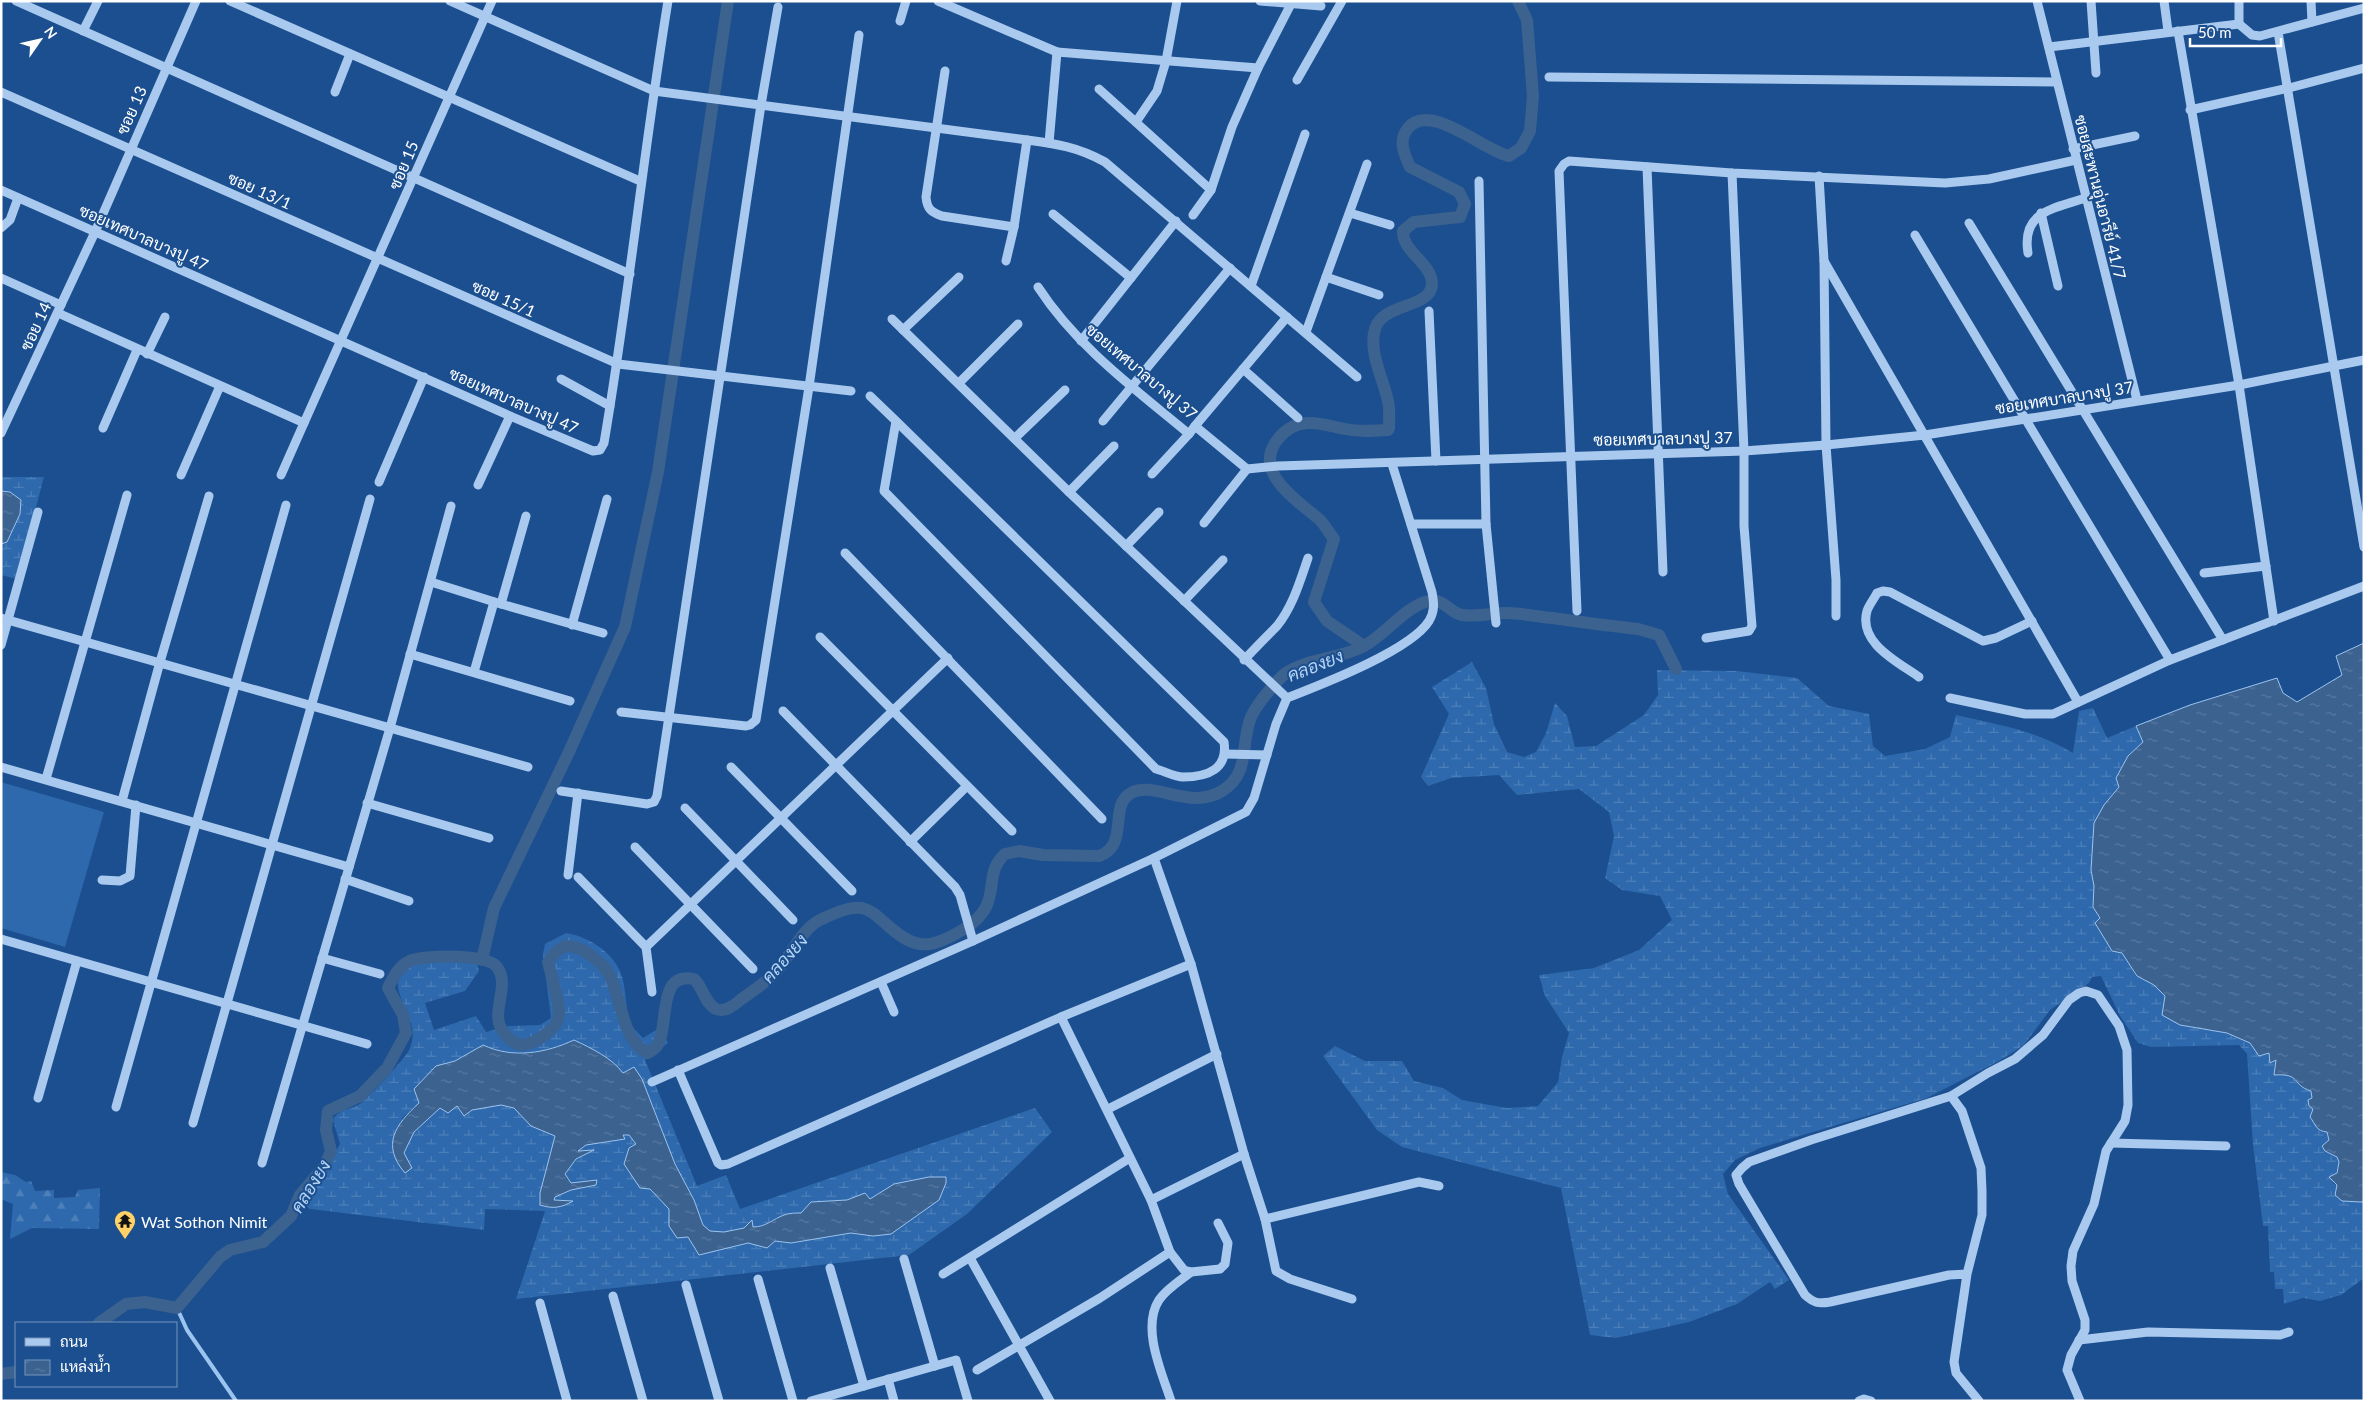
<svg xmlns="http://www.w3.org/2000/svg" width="2365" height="1402" font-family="Lato,Sarabun,sans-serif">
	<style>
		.forest { fill: url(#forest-firs) }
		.wetland { fill: url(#wetland-marsh); fill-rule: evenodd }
		.pitch { fill: #2e69ad }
		.water { fill: url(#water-ripples); stroke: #9cc4f0 }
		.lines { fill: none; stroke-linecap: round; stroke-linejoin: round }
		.stream { stroke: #9cc4f0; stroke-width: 4 }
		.canal { stroke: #3c6290; stroke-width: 12 }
		.minor { stroke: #a9c9ee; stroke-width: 9 }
		.labels { text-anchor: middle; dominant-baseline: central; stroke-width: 4; stroke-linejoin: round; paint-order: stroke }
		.street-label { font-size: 16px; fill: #fff; stroke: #1b4f8f }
		.poi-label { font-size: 16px; fill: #fff; stroke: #1b4f8f; text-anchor: start }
		.water-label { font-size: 18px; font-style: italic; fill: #b5d3f5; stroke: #1b4f8f }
	</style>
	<defs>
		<pattern id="forest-firs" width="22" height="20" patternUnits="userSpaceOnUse" patternTransform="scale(1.25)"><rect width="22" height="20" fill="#2e69ad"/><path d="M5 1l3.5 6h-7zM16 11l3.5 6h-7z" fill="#4d80b9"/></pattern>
		<pattern id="wetland-marsh" width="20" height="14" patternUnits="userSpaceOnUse" patternTransform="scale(1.25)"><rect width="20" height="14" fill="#2e69ad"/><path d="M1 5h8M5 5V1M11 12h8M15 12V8" fill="none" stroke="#4d80b9"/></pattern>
		<pattern id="water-ripples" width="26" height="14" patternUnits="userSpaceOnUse" patternTransform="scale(1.25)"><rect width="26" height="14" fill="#3c6290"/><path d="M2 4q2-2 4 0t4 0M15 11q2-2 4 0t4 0" fill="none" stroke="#597aa1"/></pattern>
	</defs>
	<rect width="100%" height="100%" fill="#1b4f8f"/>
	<!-- forest -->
	<polygon class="forest" points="1,1172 15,1175 26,1182 31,1181 35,1191 54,1190 54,1198 75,1197 78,1190 100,1188 99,1229 32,1228 10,1239 13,1204 1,1199"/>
	<!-- wetland -->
	<g class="wetland">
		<polygon points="1,477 44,477 17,579 1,575 1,544 7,542 20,514 21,500 10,492 1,491"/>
		<path d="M 1472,662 L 1486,688 L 1494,724 L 1507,752 L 1524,757 L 1536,752 L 1546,733 L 1555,703 L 1567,716 L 1575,747 L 1596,746 L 1644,715 L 1658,695 L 1657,670 L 1737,671 L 1797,678 L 1829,706 L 1869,714 L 1873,746 L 1885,756 L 1925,749 L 1950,737 L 1956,715 C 1998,725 2036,730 2073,753 L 2079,711 L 2093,708 L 2107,738 L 2136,726 L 2143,742 L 2128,756 L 2119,787 L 2104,805 L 2091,870 L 2094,886 L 2093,907 L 2100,918 L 2095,923 L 2112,951 L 2122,952 L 2136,976 L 2154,985 L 2165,996 L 2180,1025 L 2227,1033 L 2250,1043 L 2259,1056 L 2269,1053 L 2276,1060 L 2274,1075 C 2302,1073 2291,1085 2311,1091 L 2312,1099 L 2308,1100 L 2309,1105 L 2313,1109 L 2311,1117 L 2327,1132 L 2329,1140 L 2322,1146 L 2325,1151 L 2337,1157 L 2339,1162 L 2333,1183 L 2364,1202 L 2364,1278 L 2341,1295 L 2320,1301 L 2303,1298 L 2284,1304 L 2283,1289 L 2275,1289 L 2274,1272 L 2270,1272 L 2268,1226 L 2263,1226 L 2253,1145 L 2247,1054 L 2239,1045 L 2151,1047 L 2138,1043 L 2120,1016 L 2101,976 L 2092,977 L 2089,983 L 2050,1010 L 2024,1045 L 1999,1061 L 1952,1085 L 1927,1098 L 1760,1148 L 1735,1160 L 1723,1174 L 1728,1194 L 1789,1280 L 1775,1289 L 1770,1282 L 1737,1304 L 1689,1322 L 1616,1338 L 1590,1335 L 1561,1188 L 1402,1147 L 1377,1130 L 1323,1056 L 1335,1046 L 1365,1061 L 1402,1061 L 1414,1081 L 1443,1088 L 1462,1100 L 1507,1108 L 1538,1106 L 1558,1082 L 1562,1057 L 1569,1033 L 1545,996 L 1539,975 L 1594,968 L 1639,950 L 1672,920 L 1660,896 L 1622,890 L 1605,878 L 1614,836 L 1609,812 L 1579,789 L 1517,795 L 1499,775 L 1451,778 L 1428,786 L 1421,777 L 1449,714 L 1432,687 Z"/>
		<path d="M 566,933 C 590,937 617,954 623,980 C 626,992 626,1016 632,1026 C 635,1030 639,1034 643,1038 L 661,1027 L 668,1043 L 645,1060 L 697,1186 L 726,1175 L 740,1209 L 1035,1108 L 1052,1132 L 967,1214 L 909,1255 L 516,1299 L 545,1211 L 485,1209 L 484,1230 L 310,1209 L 305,1205 L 340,1144 L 333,1120 C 339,1108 351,1110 361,1103 C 368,1098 404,1059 408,1052 C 422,1026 400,1007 398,986 C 396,976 408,964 418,962 C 436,960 454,961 472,961 L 477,963 L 479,971 L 465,991 L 425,1003 L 434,1030 L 476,1016 L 486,1032 L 509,1026 L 540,1025 L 551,1018 L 543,954 L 545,944 ZM 574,1040 L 623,1073 L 634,1068 L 642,1079 L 675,1164 L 694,1200 L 703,1225 L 710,1231 L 724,1232 L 744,1228 L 752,1220 L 753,1227 C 766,1226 773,1219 784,1215 C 789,1213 796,1213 801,1213 L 811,1202 L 847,1200 L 865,1193 L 870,1199 L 894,1184 L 929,1177 L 945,1177 L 946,1183 L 939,1200 L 891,1234 L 873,1236 L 851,1233 L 791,1243 L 775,1241 L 767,1248 L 748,1243 L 699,1255 L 688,1237 L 669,1226 L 669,1209 L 650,1189 L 636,1144 L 629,1135 L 623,1135 L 624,1139 L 586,1145 L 577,1151 L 592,1151 L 576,1159 L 565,1174 L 571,1183 L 597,1180 L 596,1185 L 571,1190 L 554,1197 L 554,1200 L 572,1201 L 540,1205 L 540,1193 L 555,1136 L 531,1126 L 514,1108 L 501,1105 L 472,1110 L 457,1105 L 440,1108 L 414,1132 L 404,1154 L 402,1118 L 419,1103 L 414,1089 L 436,1066 L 455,1061 L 483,1045 C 513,1058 546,1053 574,1040 Z"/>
	</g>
	<!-- pitch -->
	<polygon class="pitch" points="1,782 104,812 65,947 1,928"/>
	<!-- water -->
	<g class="water">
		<polygon points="1,491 10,492 21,500 20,514 7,542 1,544"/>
		<path d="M 2364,643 L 2364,1202 L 2361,1202 L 2342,1201 L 2335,1195 L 2337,1185 L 2329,1177 L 2337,1173 L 2339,1162 L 2337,1157 L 2325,1151 L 2322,1146 L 2329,1140 L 2327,1132 C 2316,1131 2316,1125 2310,1117 L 2313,1109 L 2309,1106 L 2308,1100 L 2312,1098 L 2311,1091 C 2291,1085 2302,1073 2274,1075 L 2276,1060 L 2270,1063 L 2269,1053 L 2259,1056 L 2250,1043 L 2227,1033 L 2180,1025 L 2162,1015 L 2165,996 L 2154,985 L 2137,976 L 2122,953 L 2112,951 L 2095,923 L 2100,918 L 2093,907 L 2094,886 L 2091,870 L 2094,823 L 2104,805 L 2119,787 L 2116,778 L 2128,756 L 2143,742 L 2136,726 L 2190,705 L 2277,678 L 2283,693 L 2297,702 L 2342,675 L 2336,656 Z"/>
		<path d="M 574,1040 C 591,1048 612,1058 623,1073 L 634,1067 L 642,1079 L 675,1164 L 694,1200 L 703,1225 L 710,1231 L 724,1232 L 744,1228 L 752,1220 L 753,1227 C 766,1227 773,1219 784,1215 C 789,1213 796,1213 801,1213 L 811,1202 L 847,1200 L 865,1193 L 870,1199 L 894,1184 L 929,1177 L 946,1177 L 946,1183 L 939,1200 L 891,1234 L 873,1236 L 851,1233 L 791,1243 L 775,1241 L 767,1248 L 748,1243 L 699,1255 L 688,1237 L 677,1238 L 669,1226 L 669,1209 L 650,1189 L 640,1188 L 624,1164 L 629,1148 L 636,1144 L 629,1135 L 623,1135 L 625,1139 L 586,1145 L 578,1151 L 594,1150 L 576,1159 L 565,1174 L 571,1183 L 597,1180 L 596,1185 L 571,1190 L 555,1197 L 554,1200 L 573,1201 C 561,1208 553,1209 540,1205 L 540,1193 L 555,1136 L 531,1126 L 514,1108 L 501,1105 L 472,1110 L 464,1116 L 457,1106 L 448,1113 L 440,1108 L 414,1132 L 404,1153 L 412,1168 L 405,1173 C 381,1145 395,1125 419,1103 L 414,1089 L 436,1066 L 455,1061 L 483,1045 C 513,1059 546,1053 574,1040 Z"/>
	</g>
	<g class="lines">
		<!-- stream -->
		<polyline class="stream" points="177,1308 187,1330 236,1401"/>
		<!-- canal -->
		<g class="canal">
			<path d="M 1364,646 L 1327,621 L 1314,602 L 1334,539 C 1329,533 1325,525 1320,520 C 1298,501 1251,472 1278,439 C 1285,430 1295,424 1307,423 C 1320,422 1333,427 1345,429 C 1359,432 1373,431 1388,430 L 1389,428 C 1389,419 1390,409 1388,401 C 1384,381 1368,351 1375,329 C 1383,302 1431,309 1432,284 C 1432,263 1402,252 1403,231 L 1414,222 L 1460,217 L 1465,204 L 1459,192 L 1410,167 C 1404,154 1398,140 1408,128 C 1430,101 1484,151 1509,156 L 1521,148 L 1530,131 L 1533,96 L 1527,20 L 1518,1"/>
			<polyline points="482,960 494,908 568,754 625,627 658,472 728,1"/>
			<path d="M 99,1323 L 126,1304 L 145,1302 L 177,1308 L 220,1257 L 230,1250 L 263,1242 L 291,1216 L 300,1195 L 325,1165 L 331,1151 L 326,1130 L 328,1111 L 360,1096 L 387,1068 L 406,1033 L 403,1015 L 388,988 C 393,977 400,964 412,960 C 427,955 488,954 497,967 C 511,985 490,1012 502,1030 C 506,1037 515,1045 523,1045 C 536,1043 558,1029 559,1015 C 560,1003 551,975 548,962 C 552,956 557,949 564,947 C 579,942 604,964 610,976 C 622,1000 622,1041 648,1053 C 651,1051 655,1049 657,1046 C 670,1026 656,971 694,979 C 703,987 705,1004 716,1009 C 726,1013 735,1004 743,998 C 756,989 769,980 780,967 C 793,952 803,927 822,919 C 833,914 849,906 862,908 C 871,910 877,916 884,922 C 914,950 928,951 964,929 C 1006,903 980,876 1005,854 L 1019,851 L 1043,855 L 1099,856 C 1130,845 1108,806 1131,793 C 1153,780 1189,811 1222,791 C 1251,773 1240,744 1251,717 C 1255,709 1262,699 1268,692 C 1273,686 1279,678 1286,673 C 1308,658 1341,659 1364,646 C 1383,636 1404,609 1425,602 C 1445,596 1448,613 1462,615 C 1478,617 1492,613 1507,613 C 1522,613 1538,617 1552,618 C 1581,622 1609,626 1638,629 L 1659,635 L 1676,669"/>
			<polyline points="1,1374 16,1372"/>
		</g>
		<!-- minor -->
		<g class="minor">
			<polyline points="16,1 630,274"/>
			<polyline points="230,1 640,181"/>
			<polyline points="450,1 654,91 1027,140 1014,227 1006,261"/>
			<polyline points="938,1 1057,52 1049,143"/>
			<polyline points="1260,1 1321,6"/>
			<polyline points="2037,1 2137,400"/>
			<polyline points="2091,1 2096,73"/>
			<polyline points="2164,1 2168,31"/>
			<polyline points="2239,1 2239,24"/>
			<polyline points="2311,1 2312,22"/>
			<polyline points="900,21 906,1"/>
			<polyline points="83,31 98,1"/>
			<polyline points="2178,31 2239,385 2274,621"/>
			<polyline points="2278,32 2364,547"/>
			<polyline points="2049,47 2239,24 2252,35 2260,36 2364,8"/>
			<polyline points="1057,52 1258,68"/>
			<path d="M 945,71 L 926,197 C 927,209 931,212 942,216 L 1014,227"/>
			<polyline points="1549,77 2057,82"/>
			<polyline points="1297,80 1342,1"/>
			<polyline points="1099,89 1211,190"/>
			<polyline points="1,92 618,364 851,391"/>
			<polyline points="335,92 350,54"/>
			<polyline points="2190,110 2289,88 2364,68"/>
			<polyline points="1136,122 1157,91 1166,61 1177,1"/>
			<path d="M 1027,140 C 1057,144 1078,147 1105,162 L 1357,377"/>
			<polyline points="2073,149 2135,136"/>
			<polyline points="1647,167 1663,572"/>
			<polyline points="1819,176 1824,261 1826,445 1836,580 1836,616"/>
			<polyline points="1479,181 1486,524 1496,623"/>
			<path d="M 1,190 L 510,416 L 593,451 L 600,450 L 604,443 C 629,296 644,148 668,1"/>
			<polyline points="1350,213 1390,225"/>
			<polyline points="2041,213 2058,286"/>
			<polyline points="1053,214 1131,278"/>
			<polyline points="1193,215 1211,190 1232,127 1258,68 1291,4"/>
			<polyline points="1969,223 2223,640"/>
			<polyline points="1,228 10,220 18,198"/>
			<polyline points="1915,235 2170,660"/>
			<path d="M 2028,253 C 2021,211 2054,209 2085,198"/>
			<polyline points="1824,261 2078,702"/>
			<polyline points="1326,277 1379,295"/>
			<polyline points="1,278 61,305"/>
			<polyline points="1251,286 1305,134"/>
			<path d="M 1038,287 C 1077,347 1135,389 1189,434 L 1195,426 L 1247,469 L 1278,466 L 1744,451 L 1826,445 L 1925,435 L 2239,385 L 2364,360"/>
			<polyline points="1429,311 1436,461"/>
			<polyline points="58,313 304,423 492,1"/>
			<polyline points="892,319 1069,492 1287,698"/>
			<polyline points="903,330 959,277"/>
			<polyline points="1306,332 1367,164"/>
			<polyline points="1081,341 1176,221"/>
			<polyline points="147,354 165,317"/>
			<polyline points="1243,369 1298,418"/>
			<polyline points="561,379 610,406"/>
			<polyline points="959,383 1018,324"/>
			<path d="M 870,396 L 896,421 L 1224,742 C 1228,769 1208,777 1183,777 C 1175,777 1164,771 1156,769 L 884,491 L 896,421"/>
			<polyline points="1103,421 1230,268"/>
			<polyline points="1195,426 1287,317"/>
			<polyline points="103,428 137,350"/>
			<polyline points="1,433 95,232 196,1"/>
			<polyline points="1015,438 1065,390"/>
			<polyline points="1152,474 1189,434"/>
			<polyline points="181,475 220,386"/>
			<polyline points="281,475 304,423"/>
			<polyline points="379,482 424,377"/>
			<polyline points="478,485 510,416"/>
			<polyline points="1069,492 1114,446"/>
			<polyline points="1204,523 1247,469"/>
			<polyline points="1411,524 1486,524"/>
			<polyline points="1126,546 1159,512"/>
			<polyline points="845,553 1102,819"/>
			<polyline points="2204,573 2266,566"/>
			<polyline points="431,582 501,604 603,633"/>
			<polyline points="1184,601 1223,560"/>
			<polyline points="501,604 526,516"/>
			<polyline points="1577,611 1559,171 1564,164 1569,161 1732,173 1945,183 1989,179 2076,160"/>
			<polyline points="1,618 528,767"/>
			<polyline points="572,625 607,499"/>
			<polyline points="820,637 1012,831"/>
			<polyline points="1706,638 1749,631 1752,626 1744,526 1744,451 1732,173"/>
			<polyline points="1,645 38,512"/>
			<polyline points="410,654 570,701"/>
			<path d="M 1244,660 C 1255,648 1266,637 1277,626 C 1293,606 1300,581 1308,558"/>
			<polyline points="474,672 494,602"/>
			<path d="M 1919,677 C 1898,662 1858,643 1867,611 C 1869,605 1874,599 1877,593 L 1883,591 L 1890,592 L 1983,641 L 1996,638 L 2032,621"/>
			<polyline points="1950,698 2025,714 2053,714 2170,660 2364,586"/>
			<polyline points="783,711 955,887 960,895 973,941"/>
			<polyline points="621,712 746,726 750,725 756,720 809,387 859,35"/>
			<polyline points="1225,754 1267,755"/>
			<polyline points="1,767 349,867"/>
			<polyline points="731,767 852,891"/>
			<polyline points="46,779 127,495"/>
			<polyline points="561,791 647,804 654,802 657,796 761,105 778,7"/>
			<polyline points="122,801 160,662 209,496"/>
			<polyline points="367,803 489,838"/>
			<polyline points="685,808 793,920"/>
			<polyline points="910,842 967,786"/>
			<polyline points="635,847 753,969"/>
			<polyline points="1154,858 1191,964 1244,1154 1265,1219 1276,1271 1290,1279 1352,1299"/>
			<polyline points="568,875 578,793"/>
			<polyline points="578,877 646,947 948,658"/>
			<polyline points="345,879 409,901"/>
			<polyline points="102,880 120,881 130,876 136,805"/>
			<polyline points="1,939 367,1044"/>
			<polyline points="646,947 652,992"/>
			<polyline points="322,958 380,974"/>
			<polyline points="881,982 894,1012"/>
			<polyline points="1061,1017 1151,1200"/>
			<polyline points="678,1070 718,1163 721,1165 728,1164 1061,1017 1191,964"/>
			<path d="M 652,1082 L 973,941 L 1154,858 L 1246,812 L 1254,798 L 1276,724 L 1287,698 C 1320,685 1410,651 1429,621 C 1435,611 1434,603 1432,592 L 1392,464"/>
			<polyline points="1951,1096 1988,1073 2015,1059 2043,1035 2069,1000 2079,993 2086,991 2098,995 2119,1026 2127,1050 2128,1105 2125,1121 2106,1151 2094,1204 2073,1251 2071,1266 2072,1281 2085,1320 2085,1330 2071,1355 2067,1370 2080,1401"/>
			<polyline points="38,1098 77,961"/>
			<polyline points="116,1107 286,505"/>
			<polyline points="1108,1109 1217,1054"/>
			<polyline points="193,1123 370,499"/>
			<polyline points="2111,1143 2226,1146"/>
			<polyline points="262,1163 390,728 451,506"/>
			<polyline points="1265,1219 1419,1182 1439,1186"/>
			<polyline points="1170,1252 1184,1270 1191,1272 1220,1269 1225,1264 1228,1243 1218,1223"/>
			<polyline points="970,1258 1050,1401"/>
			<polyline points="904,1259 935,1366"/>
			<polyline points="830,1268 864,1386"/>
			<polyline points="943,1274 1130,1158"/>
			<path d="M 1967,1274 L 1949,1275 L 1830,1302 C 1818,1304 1814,1303 1805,1295 L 1739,1184 L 1736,1175 L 1742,1168 L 1749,1162 L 1811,1140 L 1951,1096 L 1962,1111 L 1981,1168 L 1982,1191 L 1982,1215 L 1967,1274 L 1954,1362 L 1956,1373 L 1979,1401"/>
			<polyline points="758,1279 793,1401"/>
			<polyline points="686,1285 719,1401"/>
			<polyline points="613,1296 643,1401"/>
			<polyline points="540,1303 567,1401"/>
			<polyline points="2079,1340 2148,1332 2280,1335 2289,1332"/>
			<polyline points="977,1370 1100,1298 1170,1252 1151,1200 1244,1154"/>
			<polyline points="888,1379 894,1401"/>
			<polyline points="811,1401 956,1360 968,1401"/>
			<path d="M 1171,1401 C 1162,1373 1141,1328 1159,1300 C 1166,1289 1181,1280 1191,1272"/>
			<polyline points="1859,1401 1864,1399 1871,1401"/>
		</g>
	</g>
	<!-- icons -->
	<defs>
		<g id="temple-pin" transform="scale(1.125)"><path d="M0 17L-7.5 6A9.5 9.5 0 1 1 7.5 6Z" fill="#ffd166" stroke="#1b4f8f"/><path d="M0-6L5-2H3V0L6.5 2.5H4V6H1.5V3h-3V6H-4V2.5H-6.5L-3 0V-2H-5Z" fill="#111"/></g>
	</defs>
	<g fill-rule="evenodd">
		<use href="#temple-pin" x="125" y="1221"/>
	</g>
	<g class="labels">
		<!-- street labels -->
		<g class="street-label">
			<text transform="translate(131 110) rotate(-66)">ซอย 13</text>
			<text transform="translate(403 165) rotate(-67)">ซอย 15</text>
			<text transform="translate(260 190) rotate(24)">ซอย 13/1</text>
			<text transform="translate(2101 197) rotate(76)">ซอยสะพานอุ่นอารีย์ 41/7</text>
			<text transform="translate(144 237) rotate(24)">ซอยเทศบาลบางปู 47</text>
			<text transform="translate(504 298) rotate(24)">ซอย 15/1</text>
			<text transform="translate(35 326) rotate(-65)">ซอย 14</text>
			<text transform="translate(1142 371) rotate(40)">ซอยเทศบาลบางปู 37</text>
			<text transform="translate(2064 397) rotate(-9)">ซอยเทศบาลบางปู 37</text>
			<text transform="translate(514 400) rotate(24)">ซอยเทศบาลบางปู 47</text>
			<text transform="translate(1663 438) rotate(-1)">ซอยเทศบาลบางปู 37</text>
		</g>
		<!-- poi labels -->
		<g class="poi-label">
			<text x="141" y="1221">Wat Sothon Nimit</text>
		</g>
		<!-- water labels -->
		<g class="water-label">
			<text transform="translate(1315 665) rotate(-21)">คลองยง</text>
			<text transform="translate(784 958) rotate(-48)">คลองยง</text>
			<text transform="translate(310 1186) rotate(-58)">คลองยง</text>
		</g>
	</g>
	<!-- border -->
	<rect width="2365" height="1402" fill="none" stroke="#ffffff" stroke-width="5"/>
	<!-- legend -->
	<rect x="15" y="1322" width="162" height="65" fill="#1b4f8f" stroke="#7695bc"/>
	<rect x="25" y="1338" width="25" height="8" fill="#a9c9ee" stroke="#7695bc"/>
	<text x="60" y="1347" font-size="15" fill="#ffffff">ถนน</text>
	<rect x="25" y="1360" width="25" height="15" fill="url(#water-ripples)" stroke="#7695bc"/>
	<text x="60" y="1372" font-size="15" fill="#ffffff">แหล่งน้ำ</text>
	<!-- north arrow -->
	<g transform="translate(40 40) rotate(56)" stroke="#1b4f8f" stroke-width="4" paint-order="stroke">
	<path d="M0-4L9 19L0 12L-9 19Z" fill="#ffffff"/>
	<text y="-8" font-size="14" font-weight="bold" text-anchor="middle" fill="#ffffff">N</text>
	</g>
	<!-- scale -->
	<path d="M2190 38v8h91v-8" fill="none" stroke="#ffffff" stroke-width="2.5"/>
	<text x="2198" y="38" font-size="15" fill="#ffffff" stroke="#1b4f8f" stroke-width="4" paint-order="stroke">50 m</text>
</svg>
